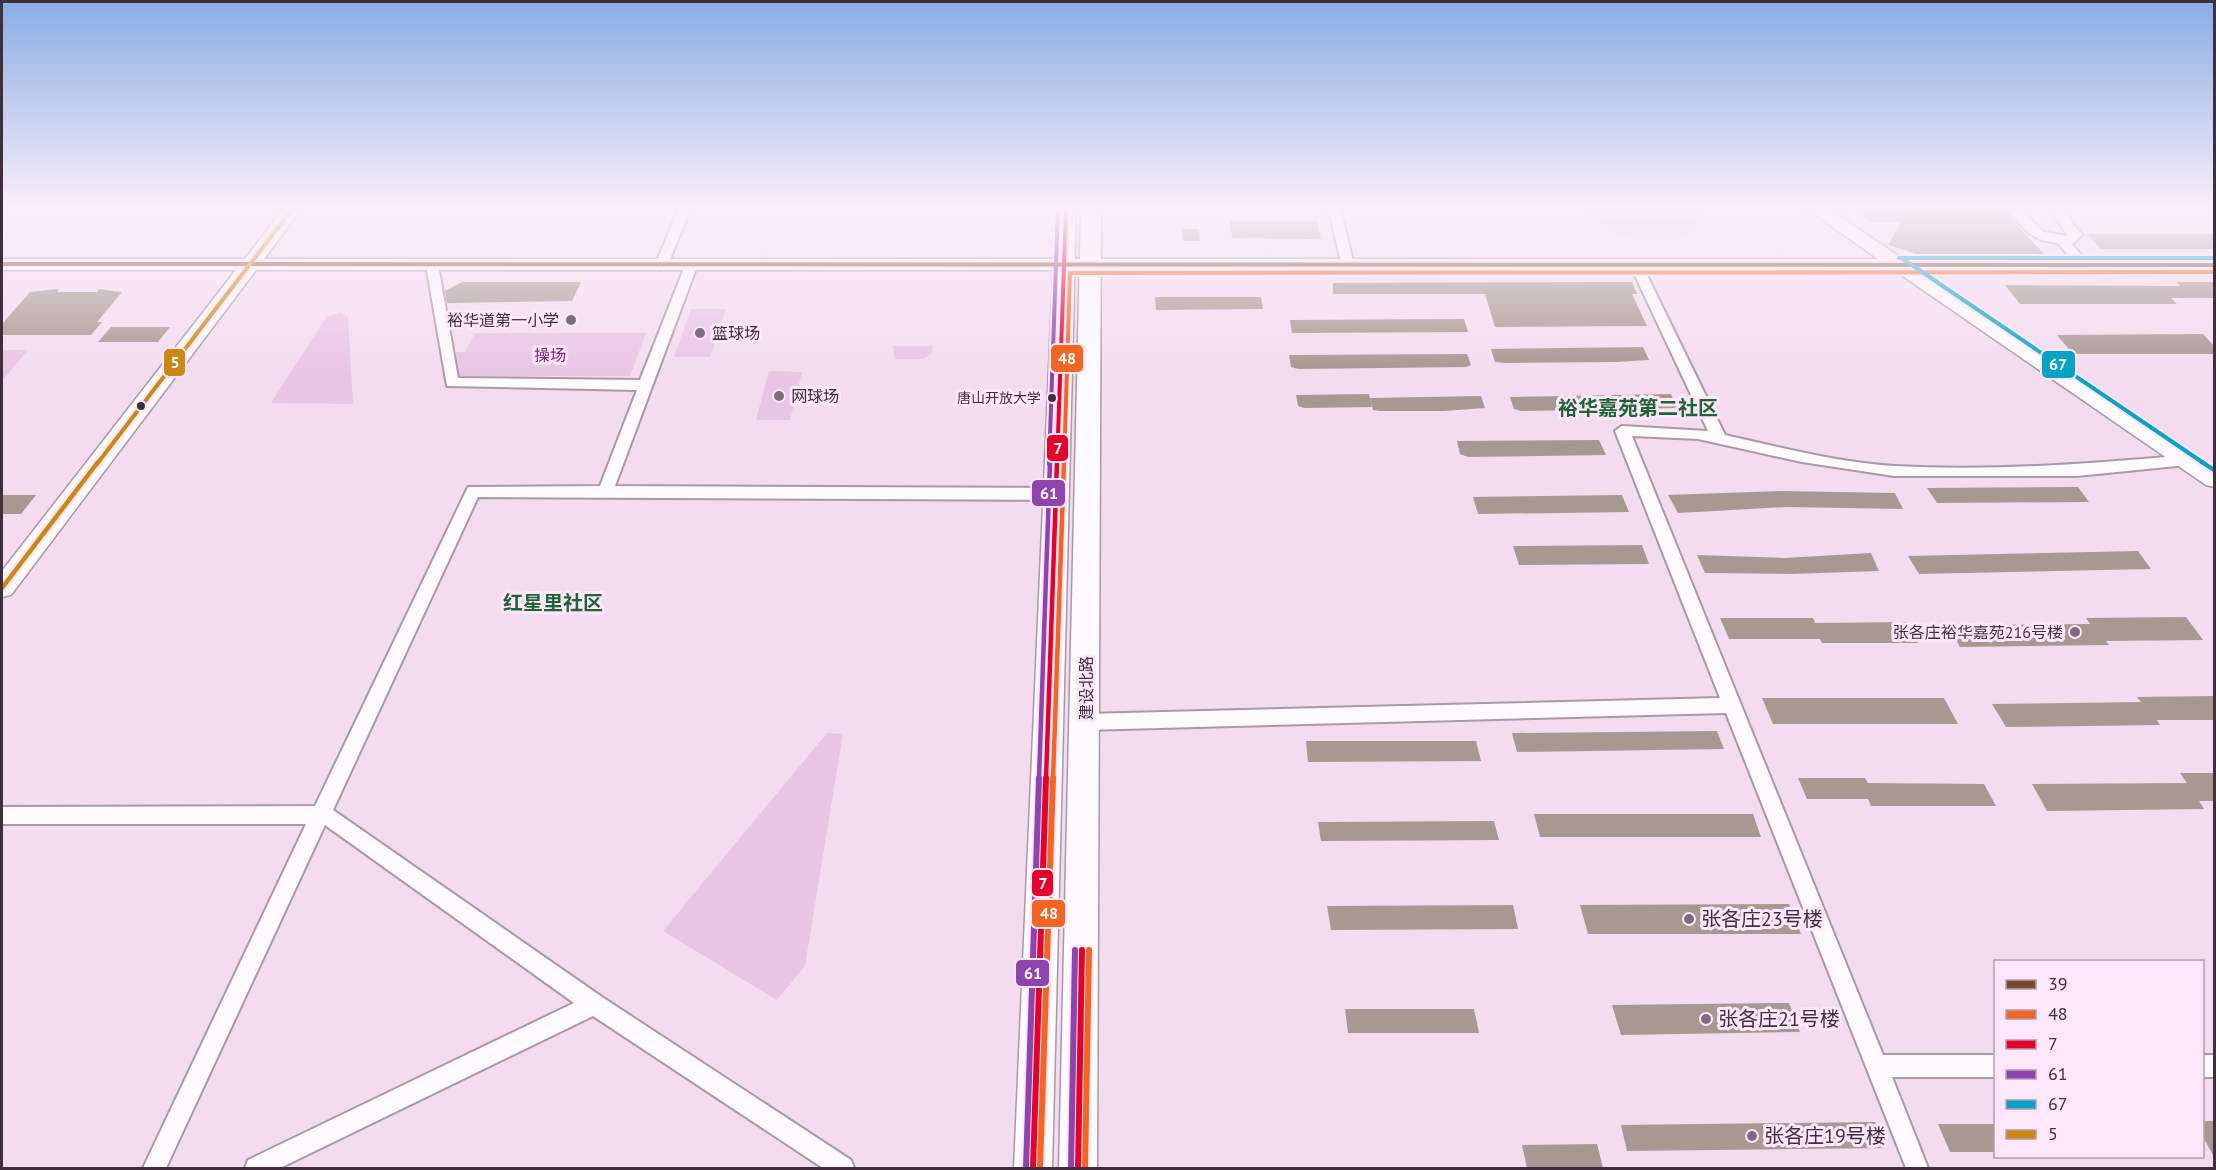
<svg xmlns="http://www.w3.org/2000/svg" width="2216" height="1170" font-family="'PT Sans','Noto Sans SC',sans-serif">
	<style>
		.green { fill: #e9c5e4 }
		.building { fill: #a79891 }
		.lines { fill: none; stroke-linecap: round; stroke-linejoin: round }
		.street-casing { stroke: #a998a7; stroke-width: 4 }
		.secondary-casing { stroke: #a998a7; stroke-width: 3 }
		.primary-casing { stroke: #a998a7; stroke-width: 3 }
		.street { fill: #fdfafd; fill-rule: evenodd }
		.secondary { fill: #fdfafd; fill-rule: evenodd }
		.primary { fill: #fdfafd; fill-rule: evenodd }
		.bus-1-casing { stroke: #ffe6fb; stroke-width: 8 }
		.bus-2-far2-casing { stroke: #ffe6fb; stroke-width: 8 }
		.bus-2-far1-casing { stroke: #ffe6fb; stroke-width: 9 }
		.bus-2-casing { stroke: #ffe6fb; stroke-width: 10 }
		.bus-3-far2-casing { stroke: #ffe6fb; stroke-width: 8 }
		.bus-3-far1-casing { stroke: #ffe6fb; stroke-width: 9 }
		.bus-3-casing { stroke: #ffe6fb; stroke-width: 10 }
		.bus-4-far2-casing { stroke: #ffe6fb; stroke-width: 8 }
		.bus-4-far1-casing { stroke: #ffe6fb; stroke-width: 9 }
		.bus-4-casing { stroke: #ffe6fb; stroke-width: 10 }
		.bus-5-far1-casing { stroke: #ffe6fb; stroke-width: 8 }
		.bus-5-casing { stroke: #ffe6fb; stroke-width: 9 }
		.bus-6-far1-casing { stroke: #ffe6fb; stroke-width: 8 }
		.bus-6-casing { stroke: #ffe6fb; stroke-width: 9 }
		.bus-1 { stroke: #7a4b2a; stroke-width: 4 }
		.bus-2-far2 { stroke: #f26522; stroke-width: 4 }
		.bus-2-far1 { stroke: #f26522; stroke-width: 4.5 }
		.bus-2 { stroke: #f26522; stroke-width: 6 }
		.bus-3-far2 { stroke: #e4002b; stroke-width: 4 }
		.bus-3-far1 { stroke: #e4002b; stroke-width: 4.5 }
		.bus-3 { stroke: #e4002b; stroke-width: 6 }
		.bus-4-far2 { stroke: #8e44ad; stroke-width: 4 }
		.bus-4-far1 { stroke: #8e44ad; stroke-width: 4.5 }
		.bus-4 { stroke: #8e44ad; stroke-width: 6 }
		.bus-5-far1 { stroke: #03a3c7; stroke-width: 4 }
		.bus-5 { stroke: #03a3c7; stroke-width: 4.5 }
		.bus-6-far1 { stroke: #c9880f; stroke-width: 4 }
		.bus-6 { stroke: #c9880f; stroke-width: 4.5 }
		.poi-dot { fill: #7e6c7c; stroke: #ffe6fb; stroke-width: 2 }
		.bus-dot { fill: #3f2f3d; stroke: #ffe6fb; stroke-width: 2 }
		.labels { text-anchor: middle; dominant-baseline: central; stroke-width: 6; stroke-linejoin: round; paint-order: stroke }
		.bus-label { font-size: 14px; fill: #3f2f3d; stroke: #ffe6fb; text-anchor: end }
		.poi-label { font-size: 16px; fill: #3f2f3d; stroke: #ffe6fb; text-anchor: end }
		.park-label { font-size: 16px; fill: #7c2475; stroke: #ffe6fb }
		.street-label { font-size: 16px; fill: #3f2f3d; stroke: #ffe6fb }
		.quarter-label { font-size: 20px; font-weight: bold; fill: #206336; stroke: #ffe6fb }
		.near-poi-label { font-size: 20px; fill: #3f2f3d; stroke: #ffe6fb; text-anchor: start }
		.line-badge { stroke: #ffe6fb; stroke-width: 2 }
		.badge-label { font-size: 16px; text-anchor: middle; font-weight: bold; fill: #fff }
	</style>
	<rect width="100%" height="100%" fill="#f3dcf0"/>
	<!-- green -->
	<g class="green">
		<path d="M 1584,208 L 1700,208 L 1703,214 L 1702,223 C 1698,227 1693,233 1688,235 C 1659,246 1599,240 1584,208 Z"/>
		<polygon points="691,309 726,309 710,357 674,357"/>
		<polygon points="340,313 348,317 353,404 271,403 327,316"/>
		<polygon points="475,333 646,333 630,376 458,376 454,352 465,352"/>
		<polygon points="893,346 933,346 932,353 923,359 895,359"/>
		<polygon points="2,350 28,350 2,381"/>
		<polygon points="769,371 802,372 790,420 756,420"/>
		<polygon points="827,733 843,734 805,966 777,1000 663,931"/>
	</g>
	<!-- building -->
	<g class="building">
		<polygon points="1860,208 2001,208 2046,256 1923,256 1888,245 1902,222 1870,222"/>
		<polygon points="1230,221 1317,221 1321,239 1232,238"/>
		<polygon points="1182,229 1199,229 1200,241 1183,241"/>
		<polygon points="2087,234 2214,234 2214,249 2101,249"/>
		<polygon points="462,282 581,282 572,301 447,303 445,291"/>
		<polygon points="1632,282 1637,294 1632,294 1647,326 1495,327 1485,294 1333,294 1333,283"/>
		<polygon points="2177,282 2214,282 2214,298 2171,298 2177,304 2020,304 2005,285 2180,286"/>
		<polygon points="59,289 57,292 97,292 99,289 122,292 97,322 102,322 91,335 2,335 2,324 30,292"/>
		<polygon points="1155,297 1261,297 1263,309 1156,310"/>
		<polygon points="1464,319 1468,332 1292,333 1290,320"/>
		<polygon points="111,327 170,327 158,342 98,342"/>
		<polygon points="2203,334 2214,346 2214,354 2073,354 2057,335"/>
		<polygon points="1643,347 1649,360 1616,362 1507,363 1495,362 1491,349"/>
		<polygon points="1467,354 1471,365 1466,367 1298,369 1291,367 1289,355"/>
		<polygon points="1369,394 1372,407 1304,408 1298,406 1296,395"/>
		<polygon points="1671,394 1677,408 1521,411 1514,409 1510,397"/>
		<polygon points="1481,396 1485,408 1444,411 1380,411 1373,410 1370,398"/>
		<polygon points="1599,440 1606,455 1468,457 1460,454 1457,441"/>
		<polygon points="2078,487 2089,502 1937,503 1927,488"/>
		<polygon points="1780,491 1895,493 1903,509 1786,507 1678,513 1668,495"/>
		<polygon points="2,495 36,495 21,514 2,514"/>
		<polygon points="1622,495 1629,512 1478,514 1473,497"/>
		<polygon points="1642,545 1649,564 1519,565 1513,546"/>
		<polygon points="2138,551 2151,569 1919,574 1908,556"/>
		<polygon points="1871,553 1879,571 1791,574 1705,573 1697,555 1784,558"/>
		<polygon points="2186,617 2203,640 2106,641 2109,645 1960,647 1948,625 2090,624 2086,618"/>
		<polygon points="1720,618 1813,618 1815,623 1907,622 1918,643 1822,643 1820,639 1729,639"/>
		<polygon points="2214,696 2214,720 2157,720 2160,725 2006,727 1992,704 2141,702 2137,697"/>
		<polygon points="1762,698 1944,698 1958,724 1773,724"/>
		<polygon points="1717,731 1724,749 1517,752 1512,733"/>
		<polygon points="1306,741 1476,741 1481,761 1308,762"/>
		<polygon points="2180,773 2214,773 2214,801 2199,801 2204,809 2047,811 2032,784 2187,783"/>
		<polygon points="1798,778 1865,778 1868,783 1984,784 1996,806 1871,806 1868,799 1807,799"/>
		<polygon points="1534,814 1753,814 1761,837 1540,837"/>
		<polygon points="1494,821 1499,840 1321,841 1318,822"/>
		<polygon points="1789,904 1801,934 1588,934 1580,905"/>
		<polygon points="1513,905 1518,929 1331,930 1327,906"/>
		<polygon points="1789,1003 1800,1032 1621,1035 1612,1005"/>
		<polygon points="1345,1009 1474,1009 1479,1033 1348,1033"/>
		<polygon points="2202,1121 2214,1121 2214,1157 2202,1135"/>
		<polygon points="1875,1122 1885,1148 1627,1151 1621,1125"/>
		<polygon points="1938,1124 1995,1124 1995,1152 1950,1152"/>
		<polygon points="1597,1144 1603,1168 1527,1168 1522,1145"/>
	</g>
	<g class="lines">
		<!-- street casing -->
		<g class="street-casing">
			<g id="street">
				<polygon points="679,208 691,208 667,266 661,270 656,269 655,266"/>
				<polygon points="1328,208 1340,208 1354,266 1353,269 1343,269 1342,266"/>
				<polygon points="2005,208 2018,208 2044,232 2068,236 2050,208 2062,208 2082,235 2072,244 2090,265 2089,268 2079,268 2058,243 2041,240 2029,233"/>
				<polygon points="432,261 438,265 458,378 640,380 685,266 691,262 696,263 697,266 615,486 1055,488 1063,494 1055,500 478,497 333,810 602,997 851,1160 854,1168 823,1168 593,1016 280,1168 245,1168 248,1160 574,1003 325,825 166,1168 143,1168 306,824 2,824 2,807 315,806 468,487 600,486 637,390 447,386 426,265"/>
				<path d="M 1636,261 L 1642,265 L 1725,435 C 1780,447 1838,463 1895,466 C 1993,471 2090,464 2187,455 L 2195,460 L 2187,465 L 2077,476 L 1894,476 L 1802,462 L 1698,439 L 1632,436 L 1883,1055 L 1996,1055 L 1996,1077 L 1892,1077 L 1928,1168 L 1906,1168 L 1726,713 L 1085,730 L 1079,727 L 1076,722 L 1079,717 L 1085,714 L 1720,698 L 1615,431 L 1622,426 L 1708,431 L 1630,265 Z"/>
				<rect x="2202" y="1055" width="12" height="22"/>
			</g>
		</g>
		<!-- secondary casing -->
		<g class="secondary-casing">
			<polygon id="secondary" points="284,208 302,208 264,259 1878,259 1806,208 1827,208 1903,259 2214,259 2214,271 1920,270 2214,468 2214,487 2206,485 1894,270 256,270 11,595 2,597 2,571 236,270 2,270 2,259 245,259"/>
		</g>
		<!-- primary casing -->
		<g class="primary-casing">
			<g id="primary">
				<polygon points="1056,208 1076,208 1052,1168 1014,1168"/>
				<polygon points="1081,208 1101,208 1097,1168 1059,1168"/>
			</g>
		</g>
		<!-- street -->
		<use href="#street" class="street"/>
		<!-- secondary -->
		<use href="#secondary" class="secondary"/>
		<!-- primary -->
		<use href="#primary" class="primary"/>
		<!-- bus-1 casing -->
		<g class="bus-1-casing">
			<polyline id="bus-1" points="2,264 2214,265"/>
		</g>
		<!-- bus-2-far2 casing -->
		<g class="bus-2-far2-casing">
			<polyline id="bus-2-far2" points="1064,464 1070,273 2214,272"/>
		</g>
		<!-- bus-2-far1 casing -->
		<g class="bus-2-far1-casing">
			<polyline id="bus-2-far1" points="1053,779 1064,462"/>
		</g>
		<!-- bus-2 casing -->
		<g class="bus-2-casing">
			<g id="bus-2">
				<polyline points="1040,1168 1053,778"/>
				<polyline points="1085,1168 1089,950"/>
			</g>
		</g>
		<!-- bus-3-far2 casing -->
		<g class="bus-3-far2-casing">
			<polyline id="bus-3-far2" points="1057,464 1066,208"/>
		</g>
		<!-- bus-3-far1 casing -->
		<g class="bus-3-far1-casing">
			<polyline id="bus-3-far1" points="1046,779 1057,462"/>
		</g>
		<!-- bus-3 casing -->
		<g class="bus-3-casing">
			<g id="bus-3">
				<polyline points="1033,1168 1046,778"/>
				<polyline points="1078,1168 1082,950"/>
			</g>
		</g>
		<!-- bus-4-far2 casing -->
		<g class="bus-4-far2-casing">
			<polyline id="bus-4-far2" points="1049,464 1058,208"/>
		</g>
		<!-- bus-4-far1 casing -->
		<g class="bus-4-far1-casing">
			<polyline id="bus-4-far1" points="1039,779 1050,462"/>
		</g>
		<!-- bus-4 casing -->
		<g class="bus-4-casing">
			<g id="bus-4">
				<polyline points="1026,1168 1039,778"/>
				<polyline points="1071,1168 1075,950"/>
			</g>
		</g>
		<!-- bus-5-far1 casing -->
		<g class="bus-5-far1-casing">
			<g id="bus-5-far1">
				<polyline points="1899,258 2214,258"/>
				<polyline points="1903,259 2205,464"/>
			</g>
		</g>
		<!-- bus-5 casing -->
		<g class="bus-5-casing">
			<polyline id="bus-5" points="2202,462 2214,470"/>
		</g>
		<!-- bus-6-far1 casing -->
		<g class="bus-6-far1-casing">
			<polyline id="bus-6-far1" points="97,464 293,208"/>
		</g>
		<!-- bus-6 casing -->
		<g class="bus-6-casing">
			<polyline id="bus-6" points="2,588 98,462"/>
		</g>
		<!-- bus-1 -->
		<use href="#bus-1" class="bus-1"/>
		<!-- bus-2-far2 -->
		<use href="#bus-2-far2" class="bus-2-far2"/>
		<!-- bus-2-far1 -->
		<use href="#bus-2-far1" class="bus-2-far1"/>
		<!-- bus-2 -->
		<use href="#bus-2" class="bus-2"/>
		<!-- bus-3-far2 -->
		<use href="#bus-3-far2" class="bus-3-far2"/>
		<!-- bus-3-far1 -->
		<use href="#bus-3-far1" class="bus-3-far1"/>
		<!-- bus-3 -->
		<use href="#bus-3" class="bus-3"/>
		<!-- bus-4-far2 -->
		<use href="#bus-4-far2" class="bus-4-far2"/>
		<!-- bus-4-far1 -->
		<use href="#bus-4-far1" class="bus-4-far1"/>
		<!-- bus-4 -->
		<use href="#bus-4" class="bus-4"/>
		<!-- bus-5-far1 -->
		<use href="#bus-5-far1" class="bus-5-far1"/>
		<!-- bus-5 -->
		<use href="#bus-5" class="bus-5"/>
		<!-- bus-6-far1 -->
		<use href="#bus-6-far1" class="bus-6-far1"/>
		<!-- bus-6 -->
		<use href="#bus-6" class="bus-6"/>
	</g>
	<!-- sky -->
	<linearGradient id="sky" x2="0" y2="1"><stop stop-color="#88ade5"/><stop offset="0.56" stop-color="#faeff8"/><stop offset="1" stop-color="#faeff8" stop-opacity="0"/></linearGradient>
	<rect width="2216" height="372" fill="url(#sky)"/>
	<!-- markers -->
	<g class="poi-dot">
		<circle cx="571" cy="320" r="6"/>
		<circle cx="700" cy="333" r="6"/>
		<circle cx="779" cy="396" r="6"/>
		<circle cx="2075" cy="632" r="6"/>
		<circle cx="1689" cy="919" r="6"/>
		<circle cx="1706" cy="1019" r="6"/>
		<circle cx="1752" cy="1136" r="6"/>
	</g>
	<g class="bus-dot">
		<circle cx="1052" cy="398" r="5"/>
		<circle cx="141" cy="406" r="5"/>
	</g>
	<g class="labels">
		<!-- bus labels -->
		<g class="bus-label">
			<text x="1041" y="398">唐山开放大学</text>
		</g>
		<!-- poi labels -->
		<g class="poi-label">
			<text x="559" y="320">裕华道第一小学</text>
			<text x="712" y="333" text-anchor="start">篮球场</text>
			<text x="791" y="396" text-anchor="start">网球场</text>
			<text x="2063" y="632">张各庄裕华嘉苑216号楼</text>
		</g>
		<!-- park labels -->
		<g class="park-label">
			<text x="550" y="355">操场</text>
		</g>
		<!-- street labels -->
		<g class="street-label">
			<text transform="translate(1086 688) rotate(-90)">建设北路</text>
		</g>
		<!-- quarter labels -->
		<g class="quarter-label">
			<text x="1638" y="408">裕华嘉苑第二社区</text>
			<text x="553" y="603">红星里社区</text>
		</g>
		<!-- near-poi labels -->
		<g class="near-poi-label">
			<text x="1701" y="919">张各庄23号楼</text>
			<text x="1718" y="1019">张各庄21号楼</text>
			<text x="1764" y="1136">张各庄19号楼</text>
		</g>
	</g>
	<g class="line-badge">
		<rect x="1050" y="344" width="34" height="29" rx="6" fill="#f26522"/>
		<rect x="163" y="348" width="23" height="29" rx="6" fill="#c9880f"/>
		<rect x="2041" y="350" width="35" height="29" rx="6" fill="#03a3c7"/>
		<rect x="1046" y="434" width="23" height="28" rx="6" fill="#e4002b"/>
		<rect x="1031" y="479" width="35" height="28" rx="6" fill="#8e44ad"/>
		<rect x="1031" y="869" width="23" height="28" rx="6" fill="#e4002b"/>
		<rect x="1031" y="899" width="35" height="29" rx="6" fill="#f26522"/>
		<rect x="1015" y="959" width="35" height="28" rx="6" fill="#8e44ad"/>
	</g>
	<g class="badge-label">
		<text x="1067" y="364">48</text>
		<text x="175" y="368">5</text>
		<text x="2058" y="370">67</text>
		<text x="1058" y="454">7</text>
		<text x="1049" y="499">61</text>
		<text x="1043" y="889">7</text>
		<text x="1049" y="919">48</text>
		<text x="1033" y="979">61</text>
	</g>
	<!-- border -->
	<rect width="2216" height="1170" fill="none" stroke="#3f2f3d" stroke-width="6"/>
	<!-- legend -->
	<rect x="1994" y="960" width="210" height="198" fill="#ffe6fb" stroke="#b29daf" stroke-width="1.5"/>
	<rect x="2006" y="980" width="30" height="9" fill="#7a4b2a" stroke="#b29daf" stroke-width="1.5"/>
	<text x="2048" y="990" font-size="18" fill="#3f2f3d">39</text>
	<rect x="2006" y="1010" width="30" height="9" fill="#f26522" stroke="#b29daf" stroke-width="1.5"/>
	<text x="2048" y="1020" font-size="18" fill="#3f2f3d">48</text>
	<rect x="2006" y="1040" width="30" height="9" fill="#e4002b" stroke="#b29daf" stroke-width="1.5"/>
	<text x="2048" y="1050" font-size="18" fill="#3f2f3d">7</text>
	<rect x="2006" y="1070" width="30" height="9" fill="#8e44ad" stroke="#b29daf" stroke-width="1.5"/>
	<text x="2048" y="1080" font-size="18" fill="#3f2f3d">61</text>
	<rect x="2006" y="1100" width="30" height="9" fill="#03a3c7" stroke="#b29daf" stroke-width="1.5"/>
	<text x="2048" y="1110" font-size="18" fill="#3f2f3d">67</text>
	<rect x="2006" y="1130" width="30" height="9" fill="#c9880f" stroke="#b29daf" stroke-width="1.5"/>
	<text x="2048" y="1140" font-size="18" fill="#3f2f3d">5</text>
</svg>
